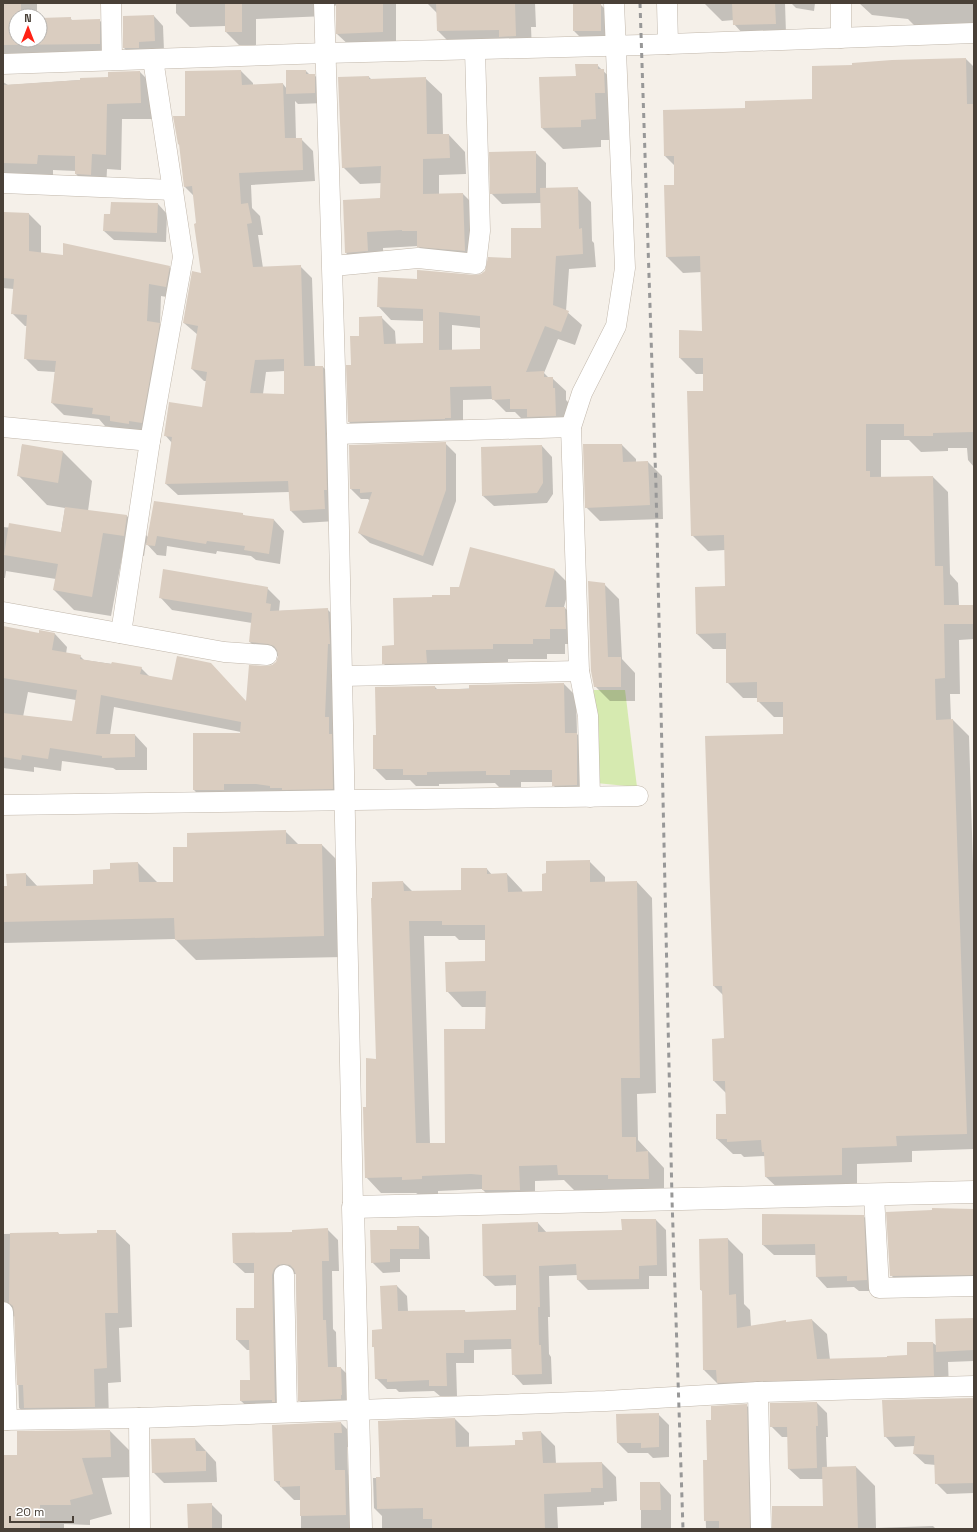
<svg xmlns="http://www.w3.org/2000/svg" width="977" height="1532" font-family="'Space Grotesk',sans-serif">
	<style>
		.green { fill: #d6eab0 }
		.shadow { fill: #0003; fill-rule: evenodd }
		.building { fill: #dacdc0; fill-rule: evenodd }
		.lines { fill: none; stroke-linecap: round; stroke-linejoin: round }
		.minor-casing { stroke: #c1b7ab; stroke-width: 21 }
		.tertiary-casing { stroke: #c1b7ab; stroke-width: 23 }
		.minor { stroke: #fff; stroke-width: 20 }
		.tertiary { stroke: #fff; stroke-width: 22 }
		.rail { stroke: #989898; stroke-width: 3; stroke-dasharray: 5 5; stroke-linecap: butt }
	</style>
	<rect width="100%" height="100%" fill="#f5f0e9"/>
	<!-- green -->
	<polygon class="green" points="594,690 625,690 637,787 596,783"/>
	<!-- shadow -->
	<g class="shadow">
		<polygon points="3,3 37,3 37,16 16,16 16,40 40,40 40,19 70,18 73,21 99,20 115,35 115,59 3,60"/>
		<polygon points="176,3 396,3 396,45 351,47 337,34 337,5 331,7 326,16 256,19 256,45 239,45 226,32 226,26 190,27 176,13"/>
		<polygon points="427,3 535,3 536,27 531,27 532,52 454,47 438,31 437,13"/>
		<polygon points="704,3 785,3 786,34 744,35 734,24 734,20 722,21"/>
		<polygon points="791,3 815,3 814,11 796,8"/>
		<polygon points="859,3 974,3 974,28 919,30 908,19 872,15"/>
		<polygon points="600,4 611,15 612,41 584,41 574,31"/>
		<polygon points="154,16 163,26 164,51 134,58 124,48"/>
		<polygon points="966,59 974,67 974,467 968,460 967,448 948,448 948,451 921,452 909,440 881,440 881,478 933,477 948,492 950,574 958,583 959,606 974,606 974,639 959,640 960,694 950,694 951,720 953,720 969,736 974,897 974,1149 912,1151 912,1162 857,1164 857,1190 782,1192 766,1177 765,1156 744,1157 741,1154 733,1154 717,1139 727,1115 726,1093 714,1081 725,1039 724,996 714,986 784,735 784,717 774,717 758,701 758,698 743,698 727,682 727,649 713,649 697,634 726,587 725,550 708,551 692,535 704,392 704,374 696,374 680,358 703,332 702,272 683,273 667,257 675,186 675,166 665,156 746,109 813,100"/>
		<polygon points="597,65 624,91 617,140 601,140 601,147 563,149 542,128 577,77"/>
		<path d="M 241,71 L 253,83 L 253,85 L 283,84 L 287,89 L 306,71 L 310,75 L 314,75 L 325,85 L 325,103 L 298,104 L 295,101 L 296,139 L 301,139 L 313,151 L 315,181 L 251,185 L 252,208 L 260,216 L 263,235 L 258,235 L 263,268 L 300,266 L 312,278 L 315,367 L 323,367 L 335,379 L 336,521 L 303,523 L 291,511 L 289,492 L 178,495 L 166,484 L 172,443 L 165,435 L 203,408 L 207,381 L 204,381 L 192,369 L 198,335 L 184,323 L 203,274 L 194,196 L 185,187 L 180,145 L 178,144 L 186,117 ZM 285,371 L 285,395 L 263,394 L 266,372 Z"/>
		<polygon points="140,72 155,87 156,119 122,119 121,170 107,169 106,190 91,190 76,174 76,171 53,170 53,179 3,178 3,82 8,85 109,78"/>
		<polygon points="369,77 372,80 425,78 442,94 443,135 449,135 465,152 466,174 439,175 439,195 463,194 479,210 481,267 434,263 418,246 383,248 384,267 363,269 346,253 381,199 382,183 360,184 343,167"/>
		<path d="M 535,152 L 546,163 L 546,189 L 577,188 L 591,202 L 592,241 L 594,243 L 596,267 L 569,269 L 566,311 L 582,325 L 575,345 L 558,339 L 544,373 L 549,378 L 552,378 L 566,391 L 566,400 L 568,402 L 569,429 L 525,422 L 515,412 L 506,412 L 493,399 L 463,400 L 463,431 L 362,435 L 349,422 L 352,366 L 360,337 L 382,318 L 395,331 L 396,345 L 424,344 L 424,321 L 391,320 L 378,306 L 418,280 L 481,275 L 512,259 L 542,229 L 541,203 L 502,204 L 491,193 ZM 452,325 L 481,328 L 481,350 L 452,351 Z"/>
		<polygon points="158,204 167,214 166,242 114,240 104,231 111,215"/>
		<polygon points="3,213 29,214 41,226 41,254 169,267 182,280 178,299 161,296 160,324 172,336 154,435 123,434 117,428 105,426 99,419 64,415 52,403 55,372 38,371 25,358 27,326 25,326 12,313 14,289 3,288"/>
		<polygon points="445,443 456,454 456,501 433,566 370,543 359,533 370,501 368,499 361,499 351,489"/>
		<polygon points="22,445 63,452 92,481 88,511 127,516 148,537 242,514 245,516 274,520 284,531 280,564 256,560 251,556 217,551 216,554 167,546 166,556 157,555 146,543 144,556 123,552 111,616 74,610 54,590 56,579 6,571 5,578 3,578 3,527 61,533 65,508 47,505 18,475"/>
		<polygon points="622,445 636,459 636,463 648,462 662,476 663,519 600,521 586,507"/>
		<polygon points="542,446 552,457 553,494 547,503 494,506 483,496"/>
		<polygon points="555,570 570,585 564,607 580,623 581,644 565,644 565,654 547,654 547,659 508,659 508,664 399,679 383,663 395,646 460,588"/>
		<polygon points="604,584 619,599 622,659 635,673 635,701 610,701 595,686"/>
		<path d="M 267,588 L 280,601 L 279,611 L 327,609 L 340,622 L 345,801 L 207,803 L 194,790 L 194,734 L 241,734 L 241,732 L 114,707 L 110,735 L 135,735 L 147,748 L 147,770 L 116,770 L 113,768 L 62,761 L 61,771 L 34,767 L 34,772 L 3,768 L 3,627 L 40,634 L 55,634 L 67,647 L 66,654 L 80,656 L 84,660 L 141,668 L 150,677 L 247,702 L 273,666 L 277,662 L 280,656 L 262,655 L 250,642 L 252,623 L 172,610 L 160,597 ZM 28,692 L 76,700 L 73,722 L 23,717 Z"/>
		<polygon points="564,684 576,696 577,734 588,746 589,797 565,797 553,785 553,782 521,782 521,787 499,787 495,783 439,784 439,786 416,786 410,780 386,780 374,768 377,736 435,687 438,690"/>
		<polygon points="285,831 299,845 322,845 342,865 344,957 196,960 175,939 3,943 3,887 8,887 26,874 38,887 94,885 111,870 138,863 158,883 174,883 188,848"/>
		<path d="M 589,861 L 605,877 L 605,882 L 637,882 L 652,898 L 656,1093 L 637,1094 L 638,1140 L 664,1168 L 664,1194 L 620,1190 L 574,1190 L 564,1180 L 535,1181 L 535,1205 L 499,1206 L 482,1189 L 438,1191 L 438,1195 L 419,1195 L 416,1193 L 381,1193 L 366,1177 L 367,1108 L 377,1060 L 403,882 L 413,892 L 462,891 L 487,869 L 492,875 L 507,874 L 522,890 L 523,893 L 543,892 ZM 424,936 L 455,936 L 459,940 L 486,940 L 486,962 L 447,991 L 462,1007 L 487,1007 L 486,1030 L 446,1144 L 430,1144 Z"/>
		<polygon points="974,1210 974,1285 901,1286 891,1275"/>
		<polygon points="863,1216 874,1226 877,1291 859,1291 854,1287 827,1288 817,1277 816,1255 774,1255 763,1245"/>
		<polygon points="656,1220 666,1230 667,1276 649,1276 649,1289 588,1290 578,1280 578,1275 549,1276 550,1317 548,1317 549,1354 551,1357 552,1384 523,1385 513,1374 512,1349 474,1350 474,1363 456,1363 457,1396 440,1396 434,1391 399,1392 396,1389 387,1389 376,1378 375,1349 373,1346 383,1330 397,1286 407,1296 408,1312 465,1311 466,1313 517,1311 517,1285 495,1286 484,1276 538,1223 547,1233 623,1231"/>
		<polygon points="419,1227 429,1237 430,1259 400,1259 400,1272 383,1273 372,1262 398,1231"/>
		<polygon points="327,1229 338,1240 339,1271 332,1271 333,1329 336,1332 337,1368 341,1368 351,1378 352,1405 310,1411 299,1400 296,1274 294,1274 288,1276 285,1412 252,1411 241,1401 251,1381 251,1350 247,1350 237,1340 255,1309 255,1273 245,1273 234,1263 293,1233"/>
		<polygon points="115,1231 130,1245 132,1327 119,1328 121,1382 108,1383 109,1421 34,1422 19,1408 16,1316 11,1317 3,1424 3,1234 58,1233 60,1235 98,1234"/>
		<polygon points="728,1239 743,1254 744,1304 750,1310 751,1327 812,1320 827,1334 830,1360 888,1358 908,1356 933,1343 937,1346 974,1319 974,1361 948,1362 949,1390 719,1385 704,1370 703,1292 701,1290"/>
		<polygon points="974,1399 974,1493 947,1494 936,1483 936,1465 925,1464 914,1454 915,1446 895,1447 885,1436"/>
		<polygon points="817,1403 827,1413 828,1437 826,1437 827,1468 856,1467 875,1486 876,1528 933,1526 936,1529 773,1529 824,1506 823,1479 800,1479 789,1469 788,1437 782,1437 771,1426"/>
		<polygon points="746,1405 765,1424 768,1529 706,1529 704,1461 708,1461 712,1421"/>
		<polygon points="658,1414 669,1425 669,1457 653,1458 648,1453 628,1453 618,1443"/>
		<polygon points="455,1419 469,1433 469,1447 516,1446 541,1432 555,1446 556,1464 602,1463 616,1477 617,1501 604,1502 604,1505 557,1507 558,1529 382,1529 382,1516 374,1508 373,1478 381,1478"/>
		<polygon points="341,1423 355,1437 355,1446 347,1447 348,1474 358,1485 360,1529 301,1529 301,1500 294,1500 275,1481"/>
		<polygon points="110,1431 130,1451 130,1477 102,1478 112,1514 90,1520 90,1525 64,1524 64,1529 3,1529 3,1456 18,1456"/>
		<polygon points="195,1439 216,1462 217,1482 164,1483 153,1472"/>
		<polygon points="641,1483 660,1483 671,1495 671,1529 641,1529"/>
		<polygon points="211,1504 222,1515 222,1529 189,1529"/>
	</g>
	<!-- building -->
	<g class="building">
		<polygon points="3,3 21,3 21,16 16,16 16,40 40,40 40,18 71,17 71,20 100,19 100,44 3,45"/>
		<rect x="225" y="3" width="17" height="29"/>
		<polygon points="336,3 383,3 383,32 336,34"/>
		<polygon points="436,3 515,3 516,36 499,37 499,30 437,31"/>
		<polygon points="601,3 601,31 573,31 573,4"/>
		<polygon points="732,3 775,3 776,24 733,25"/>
		<polygon points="154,15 155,41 139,42 139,48 123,48 123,16"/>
		<polygon points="966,58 967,104 974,104 974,432 933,433 933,436 904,436 904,424 866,424 866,471 870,471 870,477 933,476 935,566 943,566 944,605 974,605 974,624 944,624 945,678 935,679 936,720 953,719 967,1134 896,1136 897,1146 842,1148 842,1175 765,1177 764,1152 762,1152 761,1140 727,1142 727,1139 716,1139 716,1114 726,1114 725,1081 713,1081 712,1039 724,1038 722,986 713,986 705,736 783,734 783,702 757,702 757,682 726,683 726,633 696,634 695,587 725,586 724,535 691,536 687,391 703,391 703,358 679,358 679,330 702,331 700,256 666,257 664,185 674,185 674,156 664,156 663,110 745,108 745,101 812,99 812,66 852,65 852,63 892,60"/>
		<polygon points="575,64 598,64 598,69 604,69 605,93 595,93 596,119 581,120 581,127 541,128 539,77 576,76"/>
		<path d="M 241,70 L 242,85 L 283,83 L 285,138 L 302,138 L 303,170 L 239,173 L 241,204 L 248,203 L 252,223 L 247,224 L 253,267 L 301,265 L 304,366 L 323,366 L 327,490 L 324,490 L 325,509 L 290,511 L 288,481 L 165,484 L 172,437 L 164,436 L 169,402 L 202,407 L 207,372 L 191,369 L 198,326 L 183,323 L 192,271 L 201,273 L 194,224 L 196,223 L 192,186 L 184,187 L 179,144 L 178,144 L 173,116 L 185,116 L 185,71 ZM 284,359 L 284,394 L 250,393 L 255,360 Z"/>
		<polygon points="286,70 306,70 306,74 315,74 315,93 286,94"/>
		<polygon points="140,71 141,103 107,104 106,155 92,154 91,175 75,174 75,156 38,155 37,164 3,163 3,85 80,80 80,78 108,77 108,72"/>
		<polygon points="369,76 369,79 426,77 427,134 449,134 450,158 423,159 423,194 463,193 465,251 417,247 417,231 402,231 402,230 367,232 368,251 345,253 343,200 380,198 381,166 342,168 338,77"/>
		<polygon points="536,151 536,193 490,194 489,152"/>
		<path d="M 578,187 L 579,229 L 582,228 L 583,254 L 556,256 L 553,305 L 569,311 L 561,332 L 545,326 L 526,372 L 544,371 L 544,377 L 553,377 L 553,388 L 555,388 L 556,416 L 527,417 L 527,409 L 510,409 L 510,399 L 492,400 L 491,386 L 450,387 L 451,418 L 445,418 L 445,419 L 348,422 L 346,365 L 351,365 L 350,336 L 359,336 L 359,317 L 382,316 L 384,344 L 423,343 L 423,309 L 377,307 L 378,277 L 417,279 L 417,270 L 418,270 L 475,275 L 481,274 L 485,271 L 488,257 L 511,258 L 511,228 L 541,228 L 540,188 ZM 439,312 L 480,316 L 480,349 L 439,350 Z"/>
		<polygon points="111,202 158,203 157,233 103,231 104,214 110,214"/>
		<polygon points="4,212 29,213 29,251 63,255 63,243 170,266 166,287 149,284 147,321 160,323 142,423 129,421 129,424 110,421 110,416 92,414 93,408 51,403 56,361 24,359 27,315 11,314 14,279 3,278"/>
		<polygon points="446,442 446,490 423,556 358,533 372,492 360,493 360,489 350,489 349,445"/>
		<polygon points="22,444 63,451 58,483 17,476"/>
		<polygon points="583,444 622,444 623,462 648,461 650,505 585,508"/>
		<polygon points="542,445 543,483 537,493 482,496 481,447"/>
		<polygon points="154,501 243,513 243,515 274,519 269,554 244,550 245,546 207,541 206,544 157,536 155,546 146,545"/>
		<polygon points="65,507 127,515 124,536 103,533 92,597 53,590 58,564 4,555 9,523 61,532"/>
		<polygon points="470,547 555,569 545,607 565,607 566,629 550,629 550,639 533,639 533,644 493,644 493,649 426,650 427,663 382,664 382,646 394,645 393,598 432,597 432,595 450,595 450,587 459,587"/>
		<polygon points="163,569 268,587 266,603 271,604 270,611 328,608 330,644 328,644 325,717 329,717 329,734 332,734 333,789 282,790 282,788 270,788 270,786 256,784 224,784 224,790 193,790 193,733 240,733 241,722 101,695 96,734 135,734 135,757 102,758 102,756 50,748 48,759 22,755 21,760 3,757 3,713 72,721 77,690 3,678 3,626 39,633 39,630 55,633 52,650 81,655 80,659 111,664 112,662 142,667 140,674 172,680 177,656 211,663 246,701 249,665 266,666 272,665 276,662 278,656 277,650 274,646 268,644 249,642 252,613 159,598"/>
		<polygon points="588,581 605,583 608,657 621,657 621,687 594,687 591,671"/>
		<polygon points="564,683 565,733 577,733 577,785 552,786 552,770 510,770 510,775 486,775 486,771 427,772 427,775 403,775 403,769 373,769 373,735 376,735 375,687 435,686 435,689 469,689 469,685"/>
		<polygon points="286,830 286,844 322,844 324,936 175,940 174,918 3,922 3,886 7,886 6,874 26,873 26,886 93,884 93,870 110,869 110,863 138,862 139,882 173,882 173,847 187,847 187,833"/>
		<path d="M 590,860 L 590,882 L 637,881 L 640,1078 L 621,1078 L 622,1137 L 636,1137 L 636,1152 L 648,1151 L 649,1179 L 608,1179 L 608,1175 L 558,1175 L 557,1165 L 519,1166 L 520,1190 L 482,1190 L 482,1175 L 471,1174 L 422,1176 L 422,1179 L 402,1180 L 402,1177 L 365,1178 L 363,1107 L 366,1107 L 366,1058 L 376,1059 L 371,898 L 372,898 L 372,882 L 403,881 L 404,891 L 461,890 L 461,868 L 487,868 L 487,874 L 507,873 L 508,892 L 542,891 L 542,874 L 546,873 L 546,861 ZM 409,921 L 442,921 L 442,925 L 485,925 L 485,961 L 445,962 L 446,992 L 486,991 L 485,1029 L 444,1029 L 445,1143 L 416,1143 Z"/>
		<polygon points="932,1208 974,1209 974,1275 890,1276 886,1212 932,1210"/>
		<polygon points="762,1214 864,1215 867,1280 847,1281 847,1276 816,1277 815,1244 762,1245"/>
		<polygon points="621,1219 656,1219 657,1265 639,1266 639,1279 577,1280 576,1264 539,1266 540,1307 538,1307 539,1345 541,1345 542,1374 512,1375 511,1339 464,1340 464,1353 446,1353 447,1386 429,1386 429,1380 387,1382 387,1379 375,1379 374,1347 372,1347 372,1330 382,1329 380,1286 397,1285 398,1311 465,1310 465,1312 516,1310 516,1275 483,1276 482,1224 538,1222 538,1232 622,1230"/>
		<polygon points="397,1226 419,1226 419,1249 390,1249 390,1262 371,1263 370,1230 397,1230"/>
		<polygon points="328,1228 329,1261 322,1261 323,1320 326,1320 328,1367 341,1367 342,1395 341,1395 341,1399 298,1401 296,1275 294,1269 290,1265 283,1264 278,1265 274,1269 272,1275 275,1402 272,1402 272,1400 240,1401 240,1380 250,1380 249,1340 236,1340 236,1308 254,1308 254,1263 233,1263 232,1233 292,1232 292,1230"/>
		<polygon points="97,1230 116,1230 118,1313 105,1313 107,1368 94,1369 95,1407 24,1408 23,1385 17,1385 14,1312 13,1306 9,1303 10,1233 58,1232 59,1234 97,1233"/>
		<polygon points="728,1238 729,1295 736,1294 737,1328 786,1320 786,1322 812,1319 817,1359 887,1357 887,1356 907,1355 907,1342 933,1342 934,1376 717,1383 716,1370 703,1370 702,1290 700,1290 699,1239"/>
		<polygon points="974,1318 974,1350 936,1352 935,1319"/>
		<polygon points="974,1398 974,1483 935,1484 934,1455 913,1454 915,1436 884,1437 882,1400"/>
		<polygon points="817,1402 818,1426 816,1426 817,1468 788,1469 787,1427 770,1427 770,1403"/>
		<polygon points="747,1404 750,1529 719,1529 719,1521 704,1521 703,1460 707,1460 706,1420 711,1420 711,1406"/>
		<polygon points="659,1413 659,1447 641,1448 641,1443 617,1443 616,1414"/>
		<polygon points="455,1418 456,1447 515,1445 515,1440 523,1440 522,1432 541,1431 543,1463 602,1462 603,1488 591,1488 591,1492 544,1494 545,1529 432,1529 432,1519 423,1519 423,1508 377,1509 376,1477 380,1477 378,1421"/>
		<polygon points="341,1422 342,1433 334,1433 335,1470 345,1470 346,1515 300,1516 300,1486 280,1487 280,1481 274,1481 272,1425"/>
		<polygon points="110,1430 111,1457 82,1458 93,1494 70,1500 71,1505 40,1505 40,1529 3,1529 3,1455 17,1455 17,1431"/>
		<polygon points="195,1438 196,1451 206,1451 206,1471 152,1473 151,1439"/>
		<polygon points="856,1466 858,1529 772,1529 772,1506 823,1506 822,1467"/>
		<polygon points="640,1482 660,1482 661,1510 640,1510"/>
		<polygon points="212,1503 212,1529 188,1529 187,1504"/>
	</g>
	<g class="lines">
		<!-- minor casing -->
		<g class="minor-casing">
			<g id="minor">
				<polyline points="111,3 112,60"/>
				<polyline points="324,3 337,434 353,1207"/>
				<polyline points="667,3 668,44"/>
				<polyline points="841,3 841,38"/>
				<polyline points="3,64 326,53 642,45 974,33"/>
				<polyline points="3,183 173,190"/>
				<polyline points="333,266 418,258 476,264 480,231 475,50"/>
				<polyline points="3,427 150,441 183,257 153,59"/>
				<polyline points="337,434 571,427"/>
				<polyline points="3,612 224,652 267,655"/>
				<polyline points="121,633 150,441"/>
				<polyline points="342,676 579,671"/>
				<polyline points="590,797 588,716 579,671 571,427 582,393 616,326 625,268 614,3"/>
				<polyline points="3,805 638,796"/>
				<polyline points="874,1195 879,1288 974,1286"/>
				<polyline points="284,1275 287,1412"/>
				<polyline points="3,1312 7,1420"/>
				<polyline points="758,1392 761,1529"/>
				<polyline points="139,1418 140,1529"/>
				<polyline points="3,1420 139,1418 606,1401 758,1392 974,1386"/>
			</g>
		</g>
		<!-- tertiary casing -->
		<g class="tertiary-casing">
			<polyline id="tertiary" points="361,1529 353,1207 974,1192"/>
		</g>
		<!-- minor -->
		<use href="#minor" class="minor"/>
		<!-- tertiary -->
		<use href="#tertiary" class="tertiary"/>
		<!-- rail -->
		<polyline class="rail" points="640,3 656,487 672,1199 683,1529"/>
	</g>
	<!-- border -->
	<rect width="977" height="1532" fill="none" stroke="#494037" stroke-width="8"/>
	<!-- north arrow -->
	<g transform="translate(28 28)"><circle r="19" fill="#ffffff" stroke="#b6b3af"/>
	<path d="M0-3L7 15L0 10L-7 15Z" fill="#ff2215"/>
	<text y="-6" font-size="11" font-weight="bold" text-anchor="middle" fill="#494037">N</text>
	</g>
	<!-- scale -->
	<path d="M10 1516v6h63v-6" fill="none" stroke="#494037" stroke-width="2"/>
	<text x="16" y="1516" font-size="12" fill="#494037" stroke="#ffffff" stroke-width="3" paint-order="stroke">20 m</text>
</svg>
